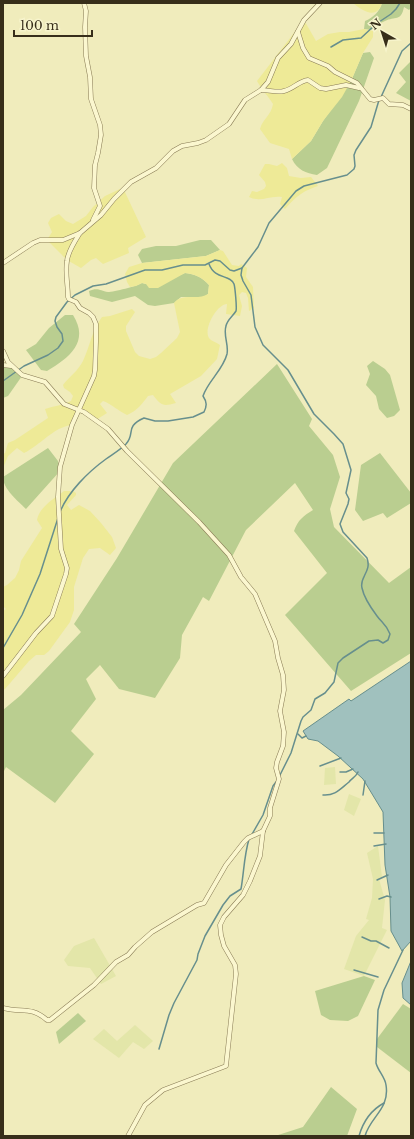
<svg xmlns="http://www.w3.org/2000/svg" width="414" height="1139" font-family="'Libre Baskerville',serif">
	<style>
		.farmland { fill: #e3e6a9 }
		.green { fill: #bace90 }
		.sand { fill: #eeea97 }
		.water { fill: #a0c1be; stroke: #678f8d }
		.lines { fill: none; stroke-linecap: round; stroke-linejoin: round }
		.stream { stroke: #678f8d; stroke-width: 1.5 }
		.minor-casing { stroke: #887b55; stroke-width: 5 }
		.minor { stroke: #fbf7cf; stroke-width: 4 }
	</style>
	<rect width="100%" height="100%" fill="#f0ecbc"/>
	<!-- farmland -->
	<g class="farmland">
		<polygon points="335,767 336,784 324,785 325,768"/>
		<polygon points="349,794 361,799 354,816 344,810"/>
		<polygon points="378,846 382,877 379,879 385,900 382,928 387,930 364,976 344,969 356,936 369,920 366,919 372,898 373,879 367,853"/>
		<polygon points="94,938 116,976 101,984 90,968 68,966 64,960 74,946"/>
		<polygon points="135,1025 153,1041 144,1049 133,1042 119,1058 93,1039 104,1029 117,1041"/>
	</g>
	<!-- green -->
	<g class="green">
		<path d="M 382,3 L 411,3 L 411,8 L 409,10 L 404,7 C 401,22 395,16 385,21 C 380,23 375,27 371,30 L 364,29 L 365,21 C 373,18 380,11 382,3 Z"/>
		<path d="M 370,52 L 374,58 L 359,101 L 327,168 L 317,175 C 306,173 297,170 292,159 L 311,141 L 323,121 L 351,81 L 363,53 Z"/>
		<polygon points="411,61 411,101 396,93 406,82 399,73"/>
		<polygon points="200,240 211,240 220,250 206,256 142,263 138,255 142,249 156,246 176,246"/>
		<path d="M 185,273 C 195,274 202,277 209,285 L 208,294 L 204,297 L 181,297 L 174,303 L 155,306 L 148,305 L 135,296 L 112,302 L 90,296 L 89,291 C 98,287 100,291 108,292 C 114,292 137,286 142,283 L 146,284 L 178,276 Z"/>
		<path d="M 65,315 L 73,315 C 90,342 69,358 47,371 L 41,370 L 26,350 L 36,344 L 49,328 Z"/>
		<polygon points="373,361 385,369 390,375 400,410 394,416 387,418 379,409 376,396 366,385 370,374 367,366"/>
		<path d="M 277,364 L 312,419 L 309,426 L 333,455 L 340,477 L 330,509 L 334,527 L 389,583 L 411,567 L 411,653 L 351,691 L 285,615 L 327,573 L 294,531 C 298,520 303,516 313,510 L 295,483 L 246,530 L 209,601 L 203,597 L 182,635 L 180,658 L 155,698 L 119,689 L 100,665 L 86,679 L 96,699 L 71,731 L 94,754 L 55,803 L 6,767 L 3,773 L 3,710 L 21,695 L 81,632 L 74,624 L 117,558 L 173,463 Z"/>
		<polygon points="11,366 22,376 8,396 3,398 3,367"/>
		<path d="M 48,448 L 58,461 L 60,471 L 26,509 C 18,501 3,489 3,477 Z"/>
		<polygon points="380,453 411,493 411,503 387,518 383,513 363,521 355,510 361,465"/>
		<polygon points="364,976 375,980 358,1016 348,1021 330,1020 321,1015 315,991"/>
		<polygon points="403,1004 411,1009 411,1073 377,1047 377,1039"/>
		<polygon points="78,1013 86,1021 59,1044 56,1032"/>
		<polygon points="331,1087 357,1109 347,1136 275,1136 303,1127"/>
	</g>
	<!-- sand -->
	<g class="sand">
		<path d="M 353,3 L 382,3 C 377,20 362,11 353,3 Z"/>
		<path d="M 304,20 L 316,41 L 328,34 L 340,32 L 349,32 L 364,29 L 373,31 L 373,37 L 363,53 L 351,81 L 342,97 L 323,121 L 311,141 L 292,159 L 289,149 L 270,143 L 260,129 C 263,118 271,116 273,104 C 268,96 262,90 257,81 Z"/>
		<path d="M 282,163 L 287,168 L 289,176 L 301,178 L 311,177 L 318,186 C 301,192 297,196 285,209 L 280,204 L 282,197 C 269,195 261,203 249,197 L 252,191 L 257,192 L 264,189 L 266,186 L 265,182 L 259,175 L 265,164 L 269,164 L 277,166 Z"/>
		<polygon points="120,189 124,190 146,237 128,248 129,253 103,264 96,258 91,260 81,268 67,260 47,240 52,232 48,223 51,218 59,214 66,221 73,224 86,216 93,207 105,196"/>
		<path d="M 220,250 L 223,251 L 232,265 L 239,266 L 241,264 L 247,268 L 246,277 L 253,287 L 254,308 L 249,311 L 248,298 L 246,293 L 242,292 L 239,295 L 242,306 L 240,316 L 226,314 L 227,304 C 217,304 203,329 209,338 C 211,341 216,342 220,345 L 217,359 L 201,376 L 170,394 L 176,403 C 162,407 161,405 153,395 L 148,396 C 142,404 137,411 127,415 C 118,411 112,404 103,401 L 100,404 L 107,413 L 96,420 L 79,410 L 72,425 C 53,427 41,445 24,453 L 17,448 L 8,456 L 3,468 L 3,454 L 5,453 L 8,443 L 15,440 L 48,418 L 45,409 C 54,406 63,405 71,401 L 73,396 L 70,392 L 64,388 L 63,385 C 69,377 78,371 83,361 C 90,346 92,330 102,317 L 110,316 L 132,309 L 135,312 L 126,326 L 126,331 L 135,352 L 139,356 L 150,359 L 156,357 L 161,353 L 177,338 L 180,332 L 174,303 C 182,292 198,301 208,294 L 209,285 C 202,277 195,274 185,273 L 158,288 L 149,288 L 146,284 L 142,283 L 136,286 L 130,287 L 127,282 L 125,274 L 129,267 L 142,263 L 206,256 Z"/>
		<path d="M 64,491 L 73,491 L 76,493 L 76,495 L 67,505 L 71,510 L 79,505 L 90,511 L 101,523 L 112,537 L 116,548 L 110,555 L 100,548 L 89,549 L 83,558 L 74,587 L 74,610 L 70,622 L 49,651 L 44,655 L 36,655 L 29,661 L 5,689 L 3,690 L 3,611 L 6,609 L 3,606 L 3,587 L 7,585 L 15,578 L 19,570 L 21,561 L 42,528 L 37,520 C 39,507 55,498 64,491 Z"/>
	</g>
	<!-- water -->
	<g class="water">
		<polygon points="411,661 411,941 402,951 391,931 390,897 385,865 383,812 363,779 338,756 318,741 308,739 303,731 349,699 351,701"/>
		<polygon points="411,961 411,1005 403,998 402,983"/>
	</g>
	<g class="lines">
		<!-- stream -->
		<g class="stream">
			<polyline points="331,47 343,40 361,38 376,24 391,14 396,9 400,3"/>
			<polyline points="381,97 402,51 411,43"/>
			<path d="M 242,268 L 241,275 L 243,281 L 251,295 L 255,327 L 263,345 L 288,370 L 314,414 L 334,434 L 343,444 L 351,470 L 346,493 L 349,499 L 348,504 L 340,524 L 343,532 L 367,558 C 372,572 359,577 362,588 C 364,598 371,608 377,616 C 382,623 386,624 390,634 L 388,640 L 383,643 L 378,640 L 369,641 L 343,658 L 338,663 L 334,682 L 325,693 L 315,699 L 311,710 L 303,717 L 301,721 L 291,753 L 279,777"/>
			<polyline points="3,381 24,366 48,355 58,348 63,341 62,334 57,327 55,321 56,317 67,302 75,295 93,286 106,284 145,270 162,270 183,265 205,265 215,260 220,261 230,270 234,271 242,268 258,247 269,223 296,191 304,186 347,175 354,169 355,166 354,155 356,150 371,127 379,100"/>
			<path d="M 60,512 C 68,492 88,472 106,459 C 113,454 120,450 126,444 C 136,433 124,427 144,418 L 155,421 L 168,421 L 193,417 L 204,412 C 207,406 207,402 203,396 C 208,381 223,370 227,354 C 229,345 223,335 226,326 C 227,320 233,316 236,311 C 237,308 235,287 234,284 C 230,274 215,280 209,264"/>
			<polyline points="3,648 22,615 40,574 58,518"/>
			<polyline points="298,734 302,738 306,736"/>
			<polyline points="320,766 341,758"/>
			<polyline points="340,772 346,772 353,769"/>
			<path d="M 323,795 C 335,796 340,789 349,782 C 352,778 356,777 358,772"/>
			<polyline points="363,795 365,781"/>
			<polyline points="374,833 384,833"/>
			<polyline points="251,836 263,815 273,786 276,782"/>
			<polyline points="374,846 386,844"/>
			<polyline points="377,880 388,875"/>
			<polyline points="379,899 387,896 391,897"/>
			<polyline points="362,937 371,941 376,941 389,948"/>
			<polyline points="354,970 378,977"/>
			<path d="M 159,1049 L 169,1015 L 174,1003 L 197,960 L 198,954 L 205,936 L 223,905 L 230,896 L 241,889 C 244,872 244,856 249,839"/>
			<path d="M 359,1136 C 363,1122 371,1110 384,1103"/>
			<path d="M 365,1136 C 370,1117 390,1109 386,1085 C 385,1077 378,1071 376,1063 L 378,1010 L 384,990 L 403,950"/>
		</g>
		<!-- minor casing -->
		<g class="minor-casing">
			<g id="minor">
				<polyline points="84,3 86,11 85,27 86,56 90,77 91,99 100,125 101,135 98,153 95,165 94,188 100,206 93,220"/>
				<polyline points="298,32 303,48 309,58 328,66 335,72 357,83 370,99 374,100 383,98 389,104 403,105 411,109"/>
				<path d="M 261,90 C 269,90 277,93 284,91 C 293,89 299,81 308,80 L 320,88 L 326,89 L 346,85 L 359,88"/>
				<polyline points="3,263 33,243 40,240 63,240 80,233 101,215 114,199 131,182 156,168 173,151 182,146 198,143 206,140 229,124 245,100 261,90 268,82 278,58 291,44 304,20 320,3"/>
				<polyline points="3,351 8,362 22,375 45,382 64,404 84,412 108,429 127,451 199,522 229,555 241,577 255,594 275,641 278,658 283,675 284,690 280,711 284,732 283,746 277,762 276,768 279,779 270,808 270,816 263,831 260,856 250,881 243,895 224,917 220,925 221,935 224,946 235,965 236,974 226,1066 163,1090 145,1105 128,1136"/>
				<polyline points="3,365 11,366"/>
				<path d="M 3,676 L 36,633 L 52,616 L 66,574 L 67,568 L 61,549 L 58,497 L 60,467 L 72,425 L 94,376 L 95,370 L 96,342 L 96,324 L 93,317 L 89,313 L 80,308 L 76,302 L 69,299 L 68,297 C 68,285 65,273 67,261 C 68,251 75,241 80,233"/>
				<path d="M 3,1008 C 22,1013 31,1006 47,1020 L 50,1020 L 94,985 L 116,962 L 128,955 L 135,947 L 152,932 L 197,905 L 204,903 L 226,865 L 244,842 L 248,838 L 263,831"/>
			</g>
		</g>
		<!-- minor -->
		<use href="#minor" class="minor"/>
	</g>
	<!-- border -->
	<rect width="414" height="1139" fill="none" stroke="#372e1a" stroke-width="8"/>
	<!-- north arrow -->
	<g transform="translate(382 32) rotate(321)" stroke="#f7f4cc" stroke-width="3" paint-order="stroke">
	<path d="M0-3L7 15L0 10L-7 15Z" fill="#372e1a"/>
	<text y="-6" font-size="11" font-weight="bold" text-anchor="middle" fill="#372e1a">N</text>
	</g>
	<!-- scale -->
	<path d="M14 30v6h78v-6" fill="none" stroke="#372e1a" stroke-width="2"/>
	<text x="20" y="30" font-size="12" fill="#372e1a" stroke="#f7f4cc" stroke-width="3" paint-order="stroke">100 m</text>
</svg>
